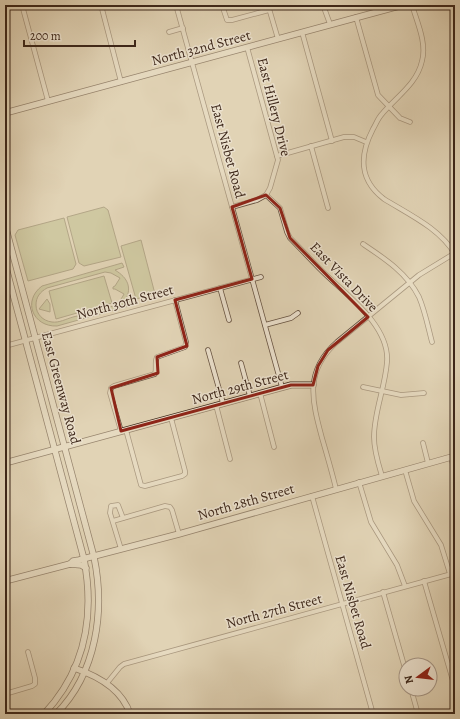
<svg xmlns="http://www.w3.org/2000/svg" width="460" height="719" font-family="Alegreya,serif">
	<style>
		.green { fill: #b9ba89; stroke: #7b7052; fill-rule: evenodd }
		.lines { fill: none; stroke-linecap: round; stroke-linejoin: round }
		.street-casing { stroke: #665241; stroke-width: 5.5 }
		.secondary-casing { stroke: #3d271a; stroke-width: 7 }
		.street { stroke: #ece2cf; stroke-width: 4 }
		.secondary { stroke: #ece2cf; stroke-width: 5.5 }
		.marked { fill: none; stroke: #8f2418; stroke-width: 3; stroke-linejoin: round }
		.labels { text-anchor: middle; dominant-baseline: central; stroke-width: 3; stroke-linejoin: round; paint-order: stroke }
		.street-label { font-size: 14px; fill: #3d271a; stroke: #ece2cf }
	</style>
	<rect width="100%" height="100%" fill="#e1d3b5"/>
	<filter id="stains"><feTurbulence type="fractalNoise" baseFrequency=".005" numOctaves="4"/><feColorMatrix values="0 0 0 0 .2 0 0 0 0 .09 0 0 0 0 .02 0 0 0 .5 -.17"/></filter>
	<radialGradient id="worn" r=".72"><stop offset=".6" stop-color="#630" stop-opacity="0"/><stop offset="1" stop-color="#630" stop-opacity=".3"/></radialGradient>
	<!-- green -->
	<g class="green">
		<polygon points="104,207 108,210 121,257 84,266 79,263 67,217"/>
		<polygon points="64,218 76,264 73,269 28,281 15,235 18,230"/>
		<polygon points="141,240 155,294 136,299 121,246"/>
		<path d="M 122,263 L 124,267 L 115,270 C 128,278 133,288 124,303 L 135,300 L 136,304 L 57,326 C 33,327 22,301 42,286 ZM 105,272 L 111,273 L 120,278 L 115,286 L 113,287 L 113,289 L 115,289 L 124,294 C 121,300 118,303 113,306 C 99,310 86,314 73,317 C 66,319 59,323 52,322 C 43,321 36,314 36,305 C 36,297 40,292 47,288 Z"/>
		<polygon points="104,276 112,303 56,319 49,291"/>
		<polygon points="47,299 50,304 50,312 39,309"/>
	</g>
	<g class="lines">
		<!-- street casing -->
		<g class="street-casing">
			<g id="street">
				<polyline points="22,5 48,101"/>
				<polyline points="101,5 121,82"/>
				<polyline points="176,5 282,387"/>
				<polyline points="222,5 227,20 232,20 269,10"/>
				<polyline points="268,5 278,39"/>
				<polyline points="323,5 330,24"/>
				<path d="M 412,5 C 417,22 427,43 422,61 C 417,84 396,97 382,114 C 378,118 376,124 373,129 C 359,156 359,180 384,199 C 410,215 439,228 455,254"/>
				<polyline points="356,17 378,95 400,118 410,122"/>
				<polyline points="169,32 183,28"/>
				<polyline points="302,32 332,141"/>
				<polyline points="311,146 328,208"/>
				<polyline points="277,156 344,137 354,137 366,142"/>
				<path d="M 266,195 L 280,208 L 287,232 L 290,238 C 301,249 311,260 322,271 C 345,294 390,325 387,362 C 385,388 374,412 374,437 C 374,451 378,463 382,476"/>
				<polyline points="232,207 257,200 266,195 270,188 278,160 247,47"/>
				<path d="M 363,244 C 384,258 407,273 419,297 C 425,311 428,327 432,342"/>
				<polyline points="220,288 229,320"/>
				<polyline points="265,325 291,318 298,313"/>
				<polyline points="5,346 261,277"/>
				<polyline points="208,350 223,403"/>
				<polyline points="241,363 250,396"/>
				<polyline points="363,387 401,395 424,393"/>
				<polyline points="260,393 274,447"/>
				<polyline points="216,405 230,459"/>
				<polyline points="126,430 141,485 145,486 182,476 185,474 185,471 171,418"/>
				<path d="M 121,431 L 110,393 L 111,388 L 114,386 L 155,374 C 157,368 154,363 157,357 L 185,347 L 186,342 L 175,300"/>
				<polyline points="423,443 428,463"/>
				<polyline points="451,457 455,472"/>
				<polyline points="405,470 414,501 441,545 450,574"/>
				<polyline points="359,482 371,522 397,565 405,586"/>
				<path d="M 336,489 C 332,472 327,455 322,438 C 312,401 304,371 337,342 L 419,275 L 455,253"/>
				<polyline points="312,496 373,714"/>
				<polyline points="113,521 165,506 170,507 172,510 179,534"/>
				<polyline points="121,549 110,513 111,506 118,505 123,518"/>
				<polyline points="424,581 455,688"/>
				<polyline points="383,592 406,672"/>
				<polyline points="107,683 120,667 124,664 455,573"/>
				<polyline points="411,689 418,714"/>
				<polyline points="5,694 32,686 35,684 35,678 28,652"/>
				<polyline points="362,714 372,711"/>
			</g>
		</g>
		<!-- secondary casing -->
		<g class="secondary-casing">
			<g id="secondary">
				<polyline points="5,113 403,5"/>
				<path d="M 5,225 L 94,557 C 105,610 97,673 56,714"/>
				<path d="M 5,264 L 84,559 C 95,617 85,670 44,714"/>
				<polyline points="5,463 291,385 313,385"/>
				<polyline points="70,564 73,561 79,560 179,534 455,456"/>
				<polyline points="5,581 70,564 81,565 86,568"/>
				<path d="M 74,668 C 98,676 122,689 130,714"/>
			</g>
		</g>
		<!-- street -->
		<use href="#street" class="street"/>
		<!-- secondary -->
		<use href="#secondary" class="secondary"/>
	</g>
	<!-- marked area -->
	<path d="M0 0H460V719H0ZM 266,195 L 280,208 L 290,238 L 368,317 L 328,350 L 318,366 L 313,385 L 291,385 L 121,431 L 111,388 L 158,373 L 157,357 L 187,346 L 175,300 L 252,279 L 232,207 Z" fill="#e1d3b5" fill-opacity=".55" fill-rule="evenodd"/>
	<path class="marked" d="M 266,195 L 280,208 L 290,238 L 368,317 L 328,350 L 318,366 L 313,385 L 291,385 L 121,431 L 111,388 L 158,373 L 157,357 L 187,346 L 175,300 L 252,279 L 232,207 Z"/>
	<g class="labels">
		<!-- street labels -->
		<g class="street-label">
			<text transform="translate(201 48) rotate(-15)">North 32nd Street</text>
			<text transform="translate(274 107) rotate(76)">East Hillery Drive</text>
			<text transform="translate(228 151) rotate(75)">East Nisbet Road</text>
			<text transform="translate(344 277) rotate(46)">East Vista Drive</text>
			<text transform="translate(125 302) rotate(-15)">North 30th Street</text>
			<text transform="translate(240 387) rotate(-15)">North 29th Street</text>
			<text transform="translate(61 388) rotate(75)">East Greenway Road</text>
			<text transform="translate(246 502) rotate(-16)">North 28th Street</text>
			<text transform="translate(353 602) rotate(74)">East Nisbet Road</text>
			<text transform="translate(274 611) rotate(-15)">North 27th Street</text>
		</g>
	</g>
	<!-- margin -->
	<rect width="460" height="719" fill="none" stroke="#e1d3b5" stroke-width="20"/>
	<rect x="6" y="6" width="448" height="707" fill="none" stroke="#3d271a" stroke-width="2"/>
	<rect x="10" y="10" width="440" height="699" fill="none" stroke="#3d271a"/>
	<!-- north arrow -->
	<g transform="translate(418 677) rotate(255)"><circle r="19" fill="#ece2cf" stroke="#a69787"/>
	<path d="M0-3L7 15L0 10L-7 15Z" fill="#8f2418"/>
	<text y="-6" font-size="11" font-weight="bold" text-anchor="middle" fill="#3d271a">N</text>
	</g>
	<!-- scale -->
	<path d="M24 40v6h111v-6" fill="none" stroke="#3d271a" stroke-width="2"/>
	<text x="30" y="40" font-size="12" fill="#3d271a" stroke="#ece2cf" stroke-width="3" paint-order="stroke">200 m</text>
	<rect width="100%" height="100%" filter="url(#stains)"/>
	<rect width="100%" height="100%" fill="url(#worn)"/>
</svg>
